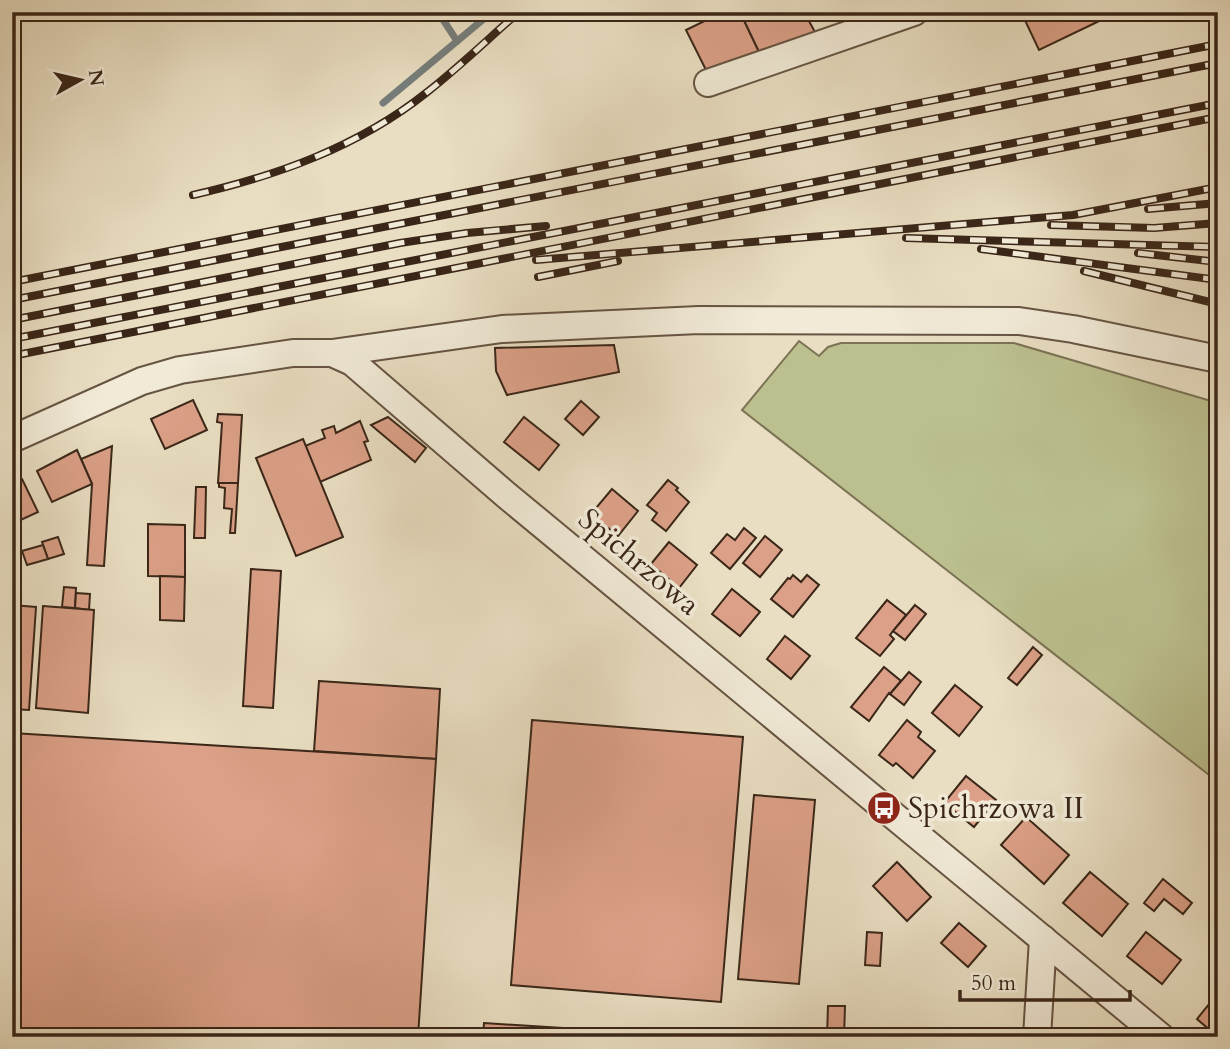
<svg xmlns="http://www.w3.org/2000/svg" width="1230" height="1049" font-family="Cardo,serif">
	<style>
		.green { fill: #bcc08f; stroke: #7b7354; stroke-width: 2 }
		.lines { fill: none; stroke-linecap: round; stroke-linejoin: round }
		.stream { stroke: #757e7c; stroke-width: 7 }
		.building { fill: #dba087; stroke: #3a2618; stroke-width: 2 }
		.minor-casing { stroke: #665442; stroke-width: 30 }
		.minor { stroke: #f1ead7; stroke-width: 26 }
		.rail-casing { stroke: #3a2618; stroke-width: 8 }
		.rail { stroke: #f1ead7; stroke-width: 5; stroke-dasharray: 16; stroke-linecap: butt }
		.labels { text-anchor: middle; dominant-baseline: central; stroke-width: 7; stroke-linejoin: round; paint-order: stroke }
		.street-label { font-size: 30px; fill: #3a2618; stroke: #f1ead7 }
		.poi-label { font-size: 30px; fill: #3a2618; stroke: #f1ead7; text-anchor: start }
	</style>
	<rect width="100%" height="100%" fill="#e9dec2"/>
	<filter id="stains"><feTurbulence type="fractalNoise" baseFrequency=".00286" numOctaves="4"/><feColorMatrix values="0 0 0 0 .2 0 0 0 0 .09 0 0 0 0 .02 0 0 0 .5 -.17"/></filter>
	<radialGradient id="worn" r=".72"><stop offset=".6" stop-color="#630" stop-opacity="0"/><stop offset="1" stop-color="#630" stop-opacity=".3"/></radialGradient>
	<!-- green -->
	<polygon class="green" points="799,341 819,356 828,347 841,343 1014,343 1218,403 1218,782 742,410"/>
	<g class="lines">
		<!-- stream -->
		<g class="stream">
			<polyline points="438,12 457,41"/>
			<polyline points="383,103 492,12"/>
		</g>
	</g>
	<!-- building -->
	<g class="building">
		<polygon points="723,12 740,12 761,56 710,78 686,30"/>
		<polygon points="740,12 804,12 815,32 761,56"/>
		<polygon points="1024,12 1118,12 1039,50 1022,14"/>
		<polygon points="614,345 619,372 507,395 496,371 495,348"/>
		<polygon points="193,400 207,430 165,449 151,419"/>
		<polygon points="581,401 599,417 583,435 565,419"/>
		<polygon points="218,414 242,415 238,483 218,483 222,423 217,422"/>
		<polygon points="388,417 426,448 415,462 371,425"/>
		<polygon points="524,417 559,445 539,470 504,442"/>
		<polygon points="360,421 368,441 364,442 371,460 320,482 305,446 325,438 322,430 334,426 336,433"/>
		<polygon points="303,439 343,537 296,556 256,458"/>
		<polygon points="112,446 104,566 87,565 92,484 81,459"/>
		<polygon points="77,450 92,484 52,502 37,471"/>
		<polygon points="22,479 38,512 12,524 12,483"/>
		<polygon points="668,480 678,488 676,490 689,502 666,531 652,520 657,513 647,505"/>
		<polygon points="219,483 238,483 235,533 230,533 232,509 224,508 225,488 219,487"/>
		<polygon points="196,487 206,487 205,538 194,538"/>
		<polygon points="612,489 638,511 618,536 591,514"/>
		<polygon points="148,524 185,525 185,577 148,576"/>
		<polygon points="744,528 756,538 730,569 711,553 727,534 735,540"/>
		<polygon points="765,536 782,550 760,577 743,563"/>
		<polygon points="58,537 64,554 48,559 42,542"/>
		<polygon points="669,542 697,565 679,588 651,564"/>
		<polygon points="43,545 48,559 27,565 22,551"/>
		<polygon points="251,569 281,571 273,708 243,706"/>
		<polygon points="793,575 801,582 807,575 819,585 793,617 771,599 788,578 790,579"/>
		<polygon points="160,576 185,577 184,621 160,620"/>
		<polygon points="64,587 76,588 75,608 62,607"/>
		<polygon points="732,589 760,612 740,636 712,614"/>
		<polygon points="76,593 90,594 89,610 75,608"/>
		<polygon points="887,600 906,615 890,635 894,639 880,656 856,638"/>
		<polygon points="12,605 36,607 29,710 12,709"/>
		<polygon points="915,605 926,614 905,640 893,631"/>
		<polygon points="43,606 94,610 88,713 36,708"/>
		<polygon points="785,636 810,656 791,679 767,659"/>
		<polygon points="1033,647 1042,655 1017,685 1008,678"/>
		<polygon points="884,667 901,681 890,694 889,693 869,721 851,707"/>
		<polygon points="909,672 921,682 904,705 890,694"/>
		<polygon points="319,681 440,689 436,759 314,751"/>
		<polygon points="955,685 982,707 959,736 932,713"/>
		<polygon points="532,720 743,737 721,1002 511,985"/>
		<polygon points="907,720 921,732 918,737 935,751 913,778 896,763 893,766 879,755"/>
		<polygon points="12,733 436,759 418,1037 93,1037 12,1032"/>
		<polygon points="966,776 996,800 974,827 944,803"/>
		<polygon points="754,795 815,800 799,984 738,979"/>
		<polygon points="1026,817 1069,855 1044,884 1001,845"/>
		<polygon points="897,862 931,897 907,921 873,886"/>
		<polygon points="1090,872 1128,904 1102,936 1063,903"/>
		<polygon points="1163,879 1192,903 1183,914 1164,899 1154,911 1144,903"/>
		<polygon points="959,923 986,946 968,967 941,943"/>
		<polygon points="867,932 882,933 880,966 865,965"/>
		<polygon points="1146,932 1181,960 1162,984 1127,956"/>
		<polygon points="1218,993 1218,1037 1197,1019"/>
		<polygon points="828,1006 845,1006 844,1037 827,1037"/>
		<polygon points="484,1023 594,1030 594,1037 483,1037"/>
	</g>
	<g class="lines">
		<!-- minor casing -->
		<g class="minor-casing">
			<g id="minor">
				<polyline points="708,83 914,12"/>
				<polyline points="332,353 502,329 699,320 1019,321 1073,329 1218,359"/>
				<polyline points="12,439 142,381 180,370 293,353 332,353 352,362 505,494 1161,1037"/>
				<polyline points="1037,1037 1043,939"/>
			</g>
		</g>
		<!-- minor -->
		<use href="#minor" class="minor"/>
		<!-- rail casing -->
		<g class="rail-casing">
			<g id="rail">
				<path d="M 193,195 C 276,176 358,147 426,93 C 458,68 488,39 519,12"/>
				<polyline points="1148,209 1218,203"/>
				<polyline points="1051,225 1154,228 1218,223"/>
				<polyline points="906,238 1218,247"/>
				<polyline points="981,249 1218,280"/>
				<polyline points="1138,253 1218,262"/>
				<polyline points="536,260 1073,215 1218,187"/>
				<polyline points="1084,271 1218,304"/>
				<polyline points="538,277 618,261"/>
				<polyline points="12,282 1218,44"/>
				<polyline points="12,300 1218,63"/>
				<polyline points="12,320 400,243 467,233 546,226"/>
				<polyline points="12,339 1218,103"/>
				<polyline points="12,356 1218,117"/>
			</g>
		</g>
		<!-- rail -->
		<use href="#rail" class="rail"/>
	</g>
	<!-- icons -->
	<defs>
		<g id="bus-disc" transform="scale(1.75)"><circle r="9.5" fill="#8f2418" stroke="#f1ead7"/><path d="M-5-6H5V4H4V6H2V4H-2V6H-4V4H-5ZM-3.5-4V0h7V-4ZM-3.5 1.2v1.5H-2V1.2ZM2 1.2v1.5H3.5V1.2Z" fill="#fff"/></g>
	</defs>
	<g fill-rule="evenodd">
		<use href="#bus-disc" x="884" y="808"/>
	</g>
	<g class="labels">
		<!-- street labels -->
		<g class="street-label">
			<text transform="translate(639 562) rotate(40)">Spichrzowa</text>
		</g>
		<!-- poi labels -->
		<g class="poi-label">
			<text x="908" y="808">Spichrzowa II</text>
		</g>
	</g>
	<!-- margin -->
	<rect width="1230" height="1049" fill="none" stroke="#e9dec2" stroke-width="42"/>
	<rect x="14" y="14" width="1202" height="1021" fill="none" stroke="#3a2618" stroke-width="3.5"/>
	<rect x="21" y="21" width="1188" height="1007" fill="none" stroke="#3a2618" stroke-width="2"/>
	<!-- north arrow -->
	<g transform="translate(80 80) rotate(82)" stroke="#f1ead7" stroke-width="5" paint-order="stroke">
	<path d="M0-5L12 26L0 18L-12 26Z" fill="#3a2618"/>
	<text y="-10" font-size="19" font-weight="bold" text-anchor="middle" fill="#3a2618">N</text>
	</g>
	<!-- scale -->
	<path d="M960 990v10h170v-10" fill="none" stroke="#3a2618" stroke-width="3.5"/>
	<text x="971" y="990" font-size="21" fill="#3a2618" stroke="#f1ead7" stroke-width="5" paint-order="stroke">50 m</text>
	<rect width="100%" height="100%" filter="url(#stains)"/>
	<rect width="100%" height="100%" fill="url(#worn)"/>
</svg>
